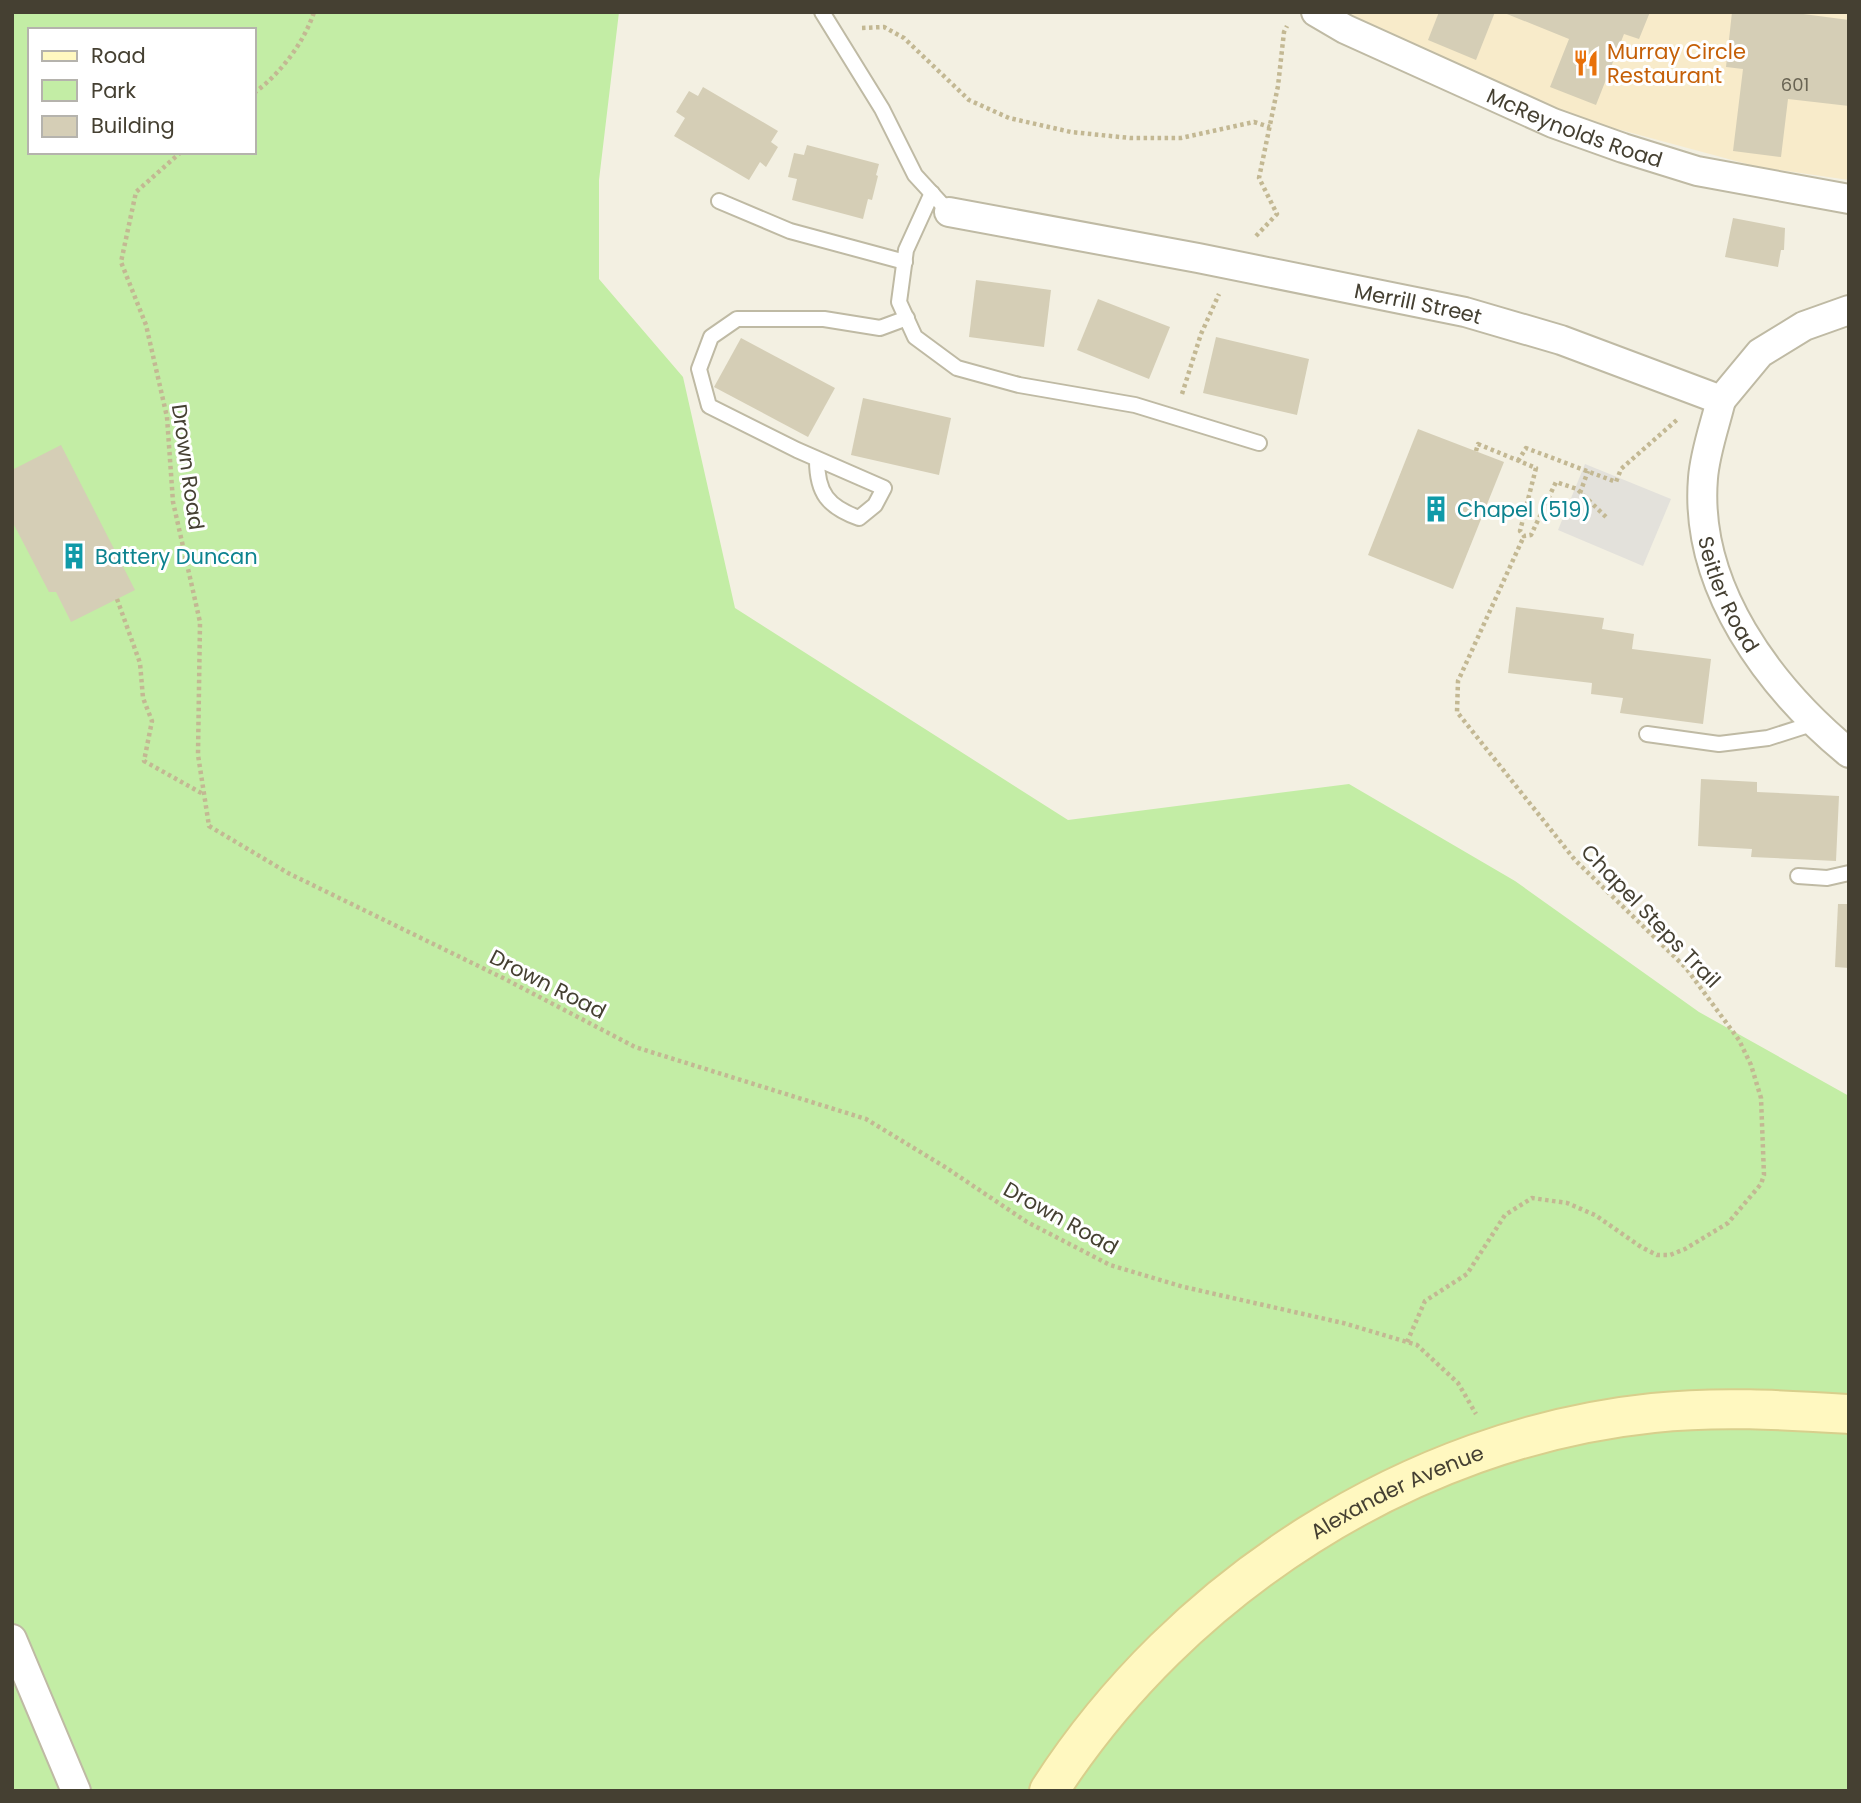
<svg xmlns="http://www.w3.org/2000/svg" width="1861" height="1803" font-family="Poppins,sans-serif">
	<style>
		.commercial { fill: #f8ebca }
		.green { fill: #c3eda5; fill-rule: evenodd }
		.parking { fill: #e3e1db }
		.building { fill: #d5ceb6 }
		.lines { fill: none; stroke-linecap: round; stroke-linejoin: round }
		.service-casing { stroke: #bfbaa4; stroke-width: 18 }
		.minor-casing { stroke: #bfbaa4; stroke-width: 32 }
		.secondary-casing { stroke: #d8cf8c; stroke-width: 42 }
		.path { stroke: #c3b893; stroke-width: 4.5; stroke-dasharray: 3.5 3.5; stroke-linecap: butt }
		.service { stroke: #fff; stroke-width: 14 }
		.minor { stroke: #fff; stroke-width: 28 }
		.secondary { stroke: #fff8c0; stroke-width: 38 }
		.labels { text-anchor: middle; dominant-baseline: central; stroke-width: 6; stroke-linejoin: round; paint-order: stroke }
		.number-label { font-size: 18px; fill: #696453 }
		.food-label { font-size: 21px; fill: #c56008; stroke: #fff; text-anchor: start }
		.street-label { font-size: 21px; fill: #454032; stroke: #fff }
		.culture-label { font-size: 21px; fill: #0d838f; stroke: #fff; text-anchor: start }
	</style>
	<rect width="100%" height="100%" fill="#f3f0e2"/>
	<!-- commercial -->
	<polygon class="commercial" points="1350,12 1849,12 1849,180 1758,167 1558,113 1347,16"/>
	<!-- green -->
	<path class="green" d="M 12,12 L 619,12 L 599,180 L 599,279 L 683,377 L 735,608 L 1068,820 L 1349,784 L 1515,881 L 1699,1012 L 1849,1096 L 1849,1791 L 12,1791 ZM 30,30 L 254,30 L 254,152 L 30,152 Z"/>
	<!-- parking -->
	<polygon class="parking" points="1585,464 1671,499 1643,566 1558,530"/>
	<!-- building -->
	<g class="building">
		<polygon points="1439,12 1495,12 1476,60 1428,40"/>
		<polygon points="1502,12 1650,12 1639,39 1624,34 1596,105 1550,87 1569,39"/>
		<polygon points="1732,12 1788,12 1849,20 1849,106 1788,99 1781,157 1733,151 1743,69 1726,67"/>
		<polygon points="703,87 778,131 771,142 778,147 766,167 760,162 749,180 674,136 685,118 676,112 689,91 698,96"/>
		<polygon points="807,145 879,164 876,175 878,176 872,200 868,199 863,219 792,200 797,179 788,177 794,153 804,155"/>
		<polygon points="1733,218 1785,228 1784,250 1781,250 1778,267 1725,257"/>
		<polygon points="976,280 1051,290 1044,347 969,337"/>
		<polygon points="1098,299 1170,327 1149,379 1077,350"/>
		<polygon points="1216,337 1309,359 1297,415 1203,393"/>
		<polygon points="741,338 835,388 808,437 714,387"/>
		<polygon points="863,398 951,418 939,475 851,455"/>
		<polygon points="1418,429 1504,462 1453,589 1368,555"/>
		<polygon points="61,445 135,590 71,622 56,592 49,592 12,521 12,470"/>
		<polygon points="1516,607 1604,618 1602,629 1634,634 1632,649 1711,659 1703,724 1620,713 1623,698 1591,694 1592,683 1508,673"/>
		<polygon points="1701,779 1757,782 1757,792 1839,796 1836,861 1751,857 1752,849 1698,846"/>
		<polygon points="1838,904 1849,904 1849,968 1835,967"/>
	</g>
	<g class="lines">
		<!-- service casing -->
		<g class="service-casing">
			<g id="service">
				<polyline points="822,12 882,109 915,175 949,212"/>
				<polyline points="932,193 906,250 899,302 915,337 957,368 1019,385 1135,405 1259,443"/>
				<polyline points="719,201 790,231 905,262"/>
				<path d="M 817,460 C 817,493 828,507 859,518 L 875,505 L 884,488 L 797,450 L 709,406 L 699,369 L 711,337 L 737,319 L 824,319 L 880,328 L 907,318"/>
				<polyline points="1647,734 1719,744 1768,738 1815,723"/>
				<polyline points="1798,876 1827,878 1849,873"/>
			</g>
		</g>
		<!-- minor casing -->
		<g class="minor-casing">
			<g id="minor">
				<path id="s1" d="M 1316,12 L 1345,29 L 1553,123 L 1623,148 L 1697,171 L 1849,199"/>
				<path id="s2" d="M 949,212 L 1198,258 L 1465,312 L 1561,340 L 1721,400 L 1760,353 L 1804,326 L 1849,310"/>
				<path id="s3" d="M 1721,400 C 1715,425 1705,452 1703,478 C 1694,587 1769,687 1849,753"/>
				<polyline points="12,1639 76,1791"/>
			</g>
		</g>
		<!-- secondary casing -->
		<g class="secondary-casing">
			<g id="secondary">
				<path id="s4" d="M 1049,1791 C 1180,1587 1411,1438 1653,1413 C 1719,1406 1783,1410 1849,1414"/>
			</g>
		</g>
		<!-- path -->
		<g class="path">
			<polyline points="862,28 884,27 904,38 969,100 1009,118 1071,132 1130,138 1181,138 1254,122 1270,127"/>
			<path d="M 254,93 C 280,74 304,43 314,12"/>
			<polyline points="181,152 136,192 121,262 146,325 167,417 173,502 200,622 198,755 209,826 288,873 507,980 635,1047 866,1119 945,1167 1027,1222 1110,1265 1184,1287 1343,1323 1417,1345 1458,1383 1476,1414"/>
			<polyline points="1256,236 1277,214 1259,178 1278,86 1284,32 1287,26"/>
			<polyline points="1182,394 1201,334 1219,294"/>
			<polyline points="1476,451 1478,444 1536,468 1520,531 1524,536 1531,535 1556,482 1577,489 1606,517"/>
			<polyline points="1518,461 1526,448 1616,482 1621,469 1679,418"/>
			<polyline points="1580,493 1588,471"/>
			<polyline points="117,599 140,663 143,698 152,721 144,761 203,794"/>
			<polyline points="1407,1342 1425,1301 1467,1274 1505,1215 1532,1198 1567,1203 1595,1215 1641,1247 1657,1255 1670,1255 1685,1249 1728,1223 1761,1184 1764,1175 1761,1098 1751,1065 1739,1040 1686,968 1575,860 1457,712 1458,681 1524,536"/>
		</g>
		<!-- service -->
		<use href="#service" class="service"/>
		<!-- minor -->
		<use href="#minor" class="minor"/>
		<!-- secondary -->
		<use href="#secondary" class="secondary"/>
	</g>
	<!-- icons -->
	<defs>
		<g id="restaurant-bare" transform="scale(2.1)"><path d="M-5-6h1v4h1v-4h1v4h1v-4h1v5L-1.5 .5V6h-2V.5L-5-1ZM5-6V6H3V1.5H1.5Q1.5-4 5-6Z" fill="#e8710a" stroke="#fff" stroke-width="2.5" paint-order="stroke"/></g>
		<g id="building-bare" transform="scale(2.1)"><path d="M-4-6H4V6H1V3H-1V6H-4ZM-2.5-4.3h1.7v1.8h-1.7ZM.8-4.3h1.7v1.8H.8ZM-2.5-1h1.7V.8h-1.7ZM.8-1h1.7V.8H.8Z" fill="#0f9aa8" stroke="#fff" stroke-width="2.5" paint-order="stroke"/></g>
	</defs>
	<g fill-rule="evenodd">
		<use href="#restaurant-bare" x="1586" y="63"/>
		<use href="#building-bare" x="1436" y="509"/>
		<use href="#building-bare" x="74" y="556"/>
	</g>
	<g class="labels">
		<!-- number labels -->
		<g class="number-label">
			<text x="1795" y="84">601</text>
		</g>
		<!-- food labels -->
		<g class="food-label">
			<text x="1607" y="51">Murray Circle<tspan x="1607" dy="24">Restaurant</tspan></text>
		</g>
		<!-- street labels -->
		<g class="street-label">
			<text stroke="none"><textPath href="#s1" startOffset="284">McReynolds Road</textPath></text>
			<text stroke="none"><textPath href="#s2" startOffset="478">Merrill Street</textPath></text>
			<text transform="translate(188 467) rotate(82)">Drown Road</text>
			<text stroke="none"><textPath href="#s3" startOffset="201">Seitler Road</textPath></text>
			<text transform="translate(1651 916) rotate(46)">Chapel Steps Trail</text>
			<text transform="translate(548 984) rotate(27)">Drown Road</text>
			<text transform="translate(1061 1218) rotate(29)">Drown Road</text>
			<text stroke="none"><textPath href="#s4" startOffset="466">Alexander Avenue</textPath></text>
		</g>
		<!-- culture labels -->
		<g class="culture-label">
			<text x="1457" y="509">Chapel (519)</text>
			<text x="95" y="556">Battery Duncan</text>
		</g>
	</g>
	<!-- border -->
	<rect width="1861" height="1803" fill="none" stroke="#454032" stroke-width="28"/>
	<!-- legend -->
	<rect x="28" y="28" width="228" height="126" fill="#ffffff" stroke="#b5b3ad" stroke-width="2"/>
	<rect x="42" y="51" width="35" height="10" fill="#fff8c0" stroke="#b5b3ad" stroke-width="2"/>
	<text x="91" y="63" font-size="21" fill="#454032">Road</text>
	<rect x="42" y="80" width="35" height="21" fill="#c3eda5" stroke="#b5b3ad" stroke-width="2"/>
	<text x="91" y="98" font-size="21" fill="#454032">Park</text>
	<rect x="42" y="116" width="35" height="21" fill="#d5ceb6" stroke="#b5b3ad" stroke-width="2"/>
	<text x="91" y="133" font-size="21" fill="#454032">Building</text>
</svg>
